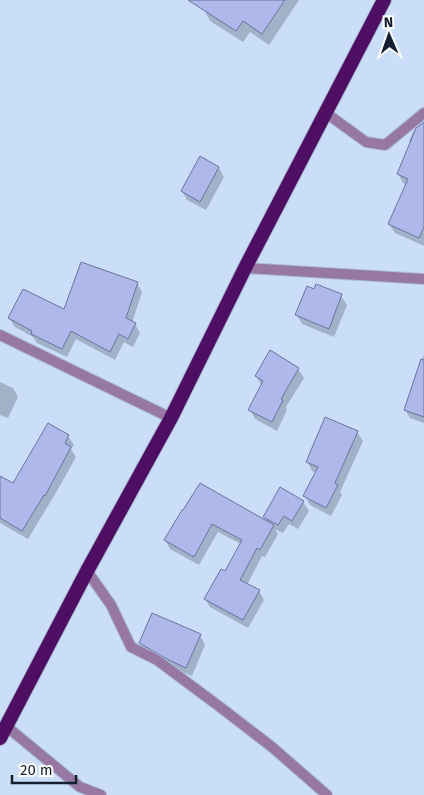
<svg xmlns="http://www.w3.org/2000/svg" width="424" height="795" font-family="'Fira Sans',sans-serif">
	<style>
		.shadow { fill: #0003 }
		.building { fill: #afb8ea; stroke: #6b73a0 }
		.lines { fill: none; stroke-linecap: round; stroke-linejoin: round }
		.minor-casing { stroke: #a9bcd5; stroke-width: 12 }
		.trunk-casing { stroke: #a9bcd5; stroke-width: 16 }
		.minor { stroke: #9777a4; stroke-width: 10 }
		.trunk { stroke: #4e0e62; stroke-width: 14 }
	</style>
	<rect width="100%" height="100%" fill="#cadef9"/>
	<!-- shadow -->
	<g class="shadow">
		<polygon points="191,0 299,0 269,45 250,32 243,42 210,21 204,10"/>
		<polygon points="417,129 424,132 424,246 395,233 389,224 407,185 403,183 398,174 411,144 409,141 413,132"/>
		<polygon points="219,168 224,177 206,210 187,200 182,191"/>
		<polygon points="137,283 142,292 132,323 135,324 140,333 133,347 124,342 115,360 76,339 67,357 37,343 33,337 15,327 9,318 65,311"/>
		<polygon points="317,286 341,296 347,305 334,337 302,324 297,315"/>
		<polygon points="424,354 424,423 410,418 405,410"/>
		<polygon points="298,369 304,378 286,407 287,410 277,431 255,419 250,410 262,386 256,376"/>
		<polygon points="0,382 13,388 18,397 8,418 0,415"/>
		<polygon points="357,432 363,441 340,492 342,495 331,516 310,505 305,496 317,473 312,471 307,461"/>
		<polygon points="68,436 74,445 71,449 76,457 57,491 28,539 0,523 0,480 13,485"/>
		<polygon points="303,502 309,511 298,529 289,524 283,533 275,529 278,534 265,557 262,556 247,585 259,591 264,600 248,628 210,607 205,599 225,573 241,544 218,532 199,565 170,549 165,540 182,511 268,523 264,517"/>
		<polygon points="200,635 205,645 192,676 175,669 146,652 140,643"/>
	</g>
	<!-- building -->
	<g class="building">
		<polygon points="188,0 285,0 262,34 243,21 236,31"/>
		<polygon points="424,122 424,227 419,238 388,224 408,179 397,174 416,128"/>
		<polygon points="200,156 219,167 200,202 181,191"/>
		<polygon points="81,262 138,282 126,318 136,323 128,339 119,334 110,352 71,331 62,349 31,334 32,331 8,318 23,289 64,309"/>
		<polygon points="316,284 342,294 329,329 295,315 307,286 314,289"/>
		<polygon points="270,350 299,368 281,399 283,400 272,422 248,410 263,381 255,376"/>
		<polygon points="421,359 424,360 424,417 404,410"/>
		<polygon points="325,417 358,431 335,483 338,485 326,508 303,496 318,467 306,462"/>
		<polygon points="48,423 69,435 65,443 71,447 45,496 44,495 22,531 0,518 0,476 13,483"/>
		<polygon points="200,483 274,525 260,550 257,548 240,580 260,590 243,620 204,599 221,569 225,571 242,540 212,524 194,557 164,540 182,510 183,510"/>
		<polygon points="280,487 304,501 292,521 284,516 278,525 263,517"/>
		<polygon points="152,613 201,634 186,668 169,660 139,643"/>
	</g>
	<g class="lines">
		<!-- minor casing -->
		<g class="minor-casing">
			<g id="minor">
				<polyline points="326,113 366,142 385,145 424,113"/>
				<polyline points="245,268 424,279"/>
				<polyline points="0,335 171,418"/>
				<polyline points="87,571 111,605 131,647 157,660 220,707 272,747 327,795"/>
				<polyline points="6,726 80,787 101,795"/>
			</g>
		</g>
		<!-- trunk casing -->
		<g class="trunk-casing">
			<polyline id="trunk" points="0,738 87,571 171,418 245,268 384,0"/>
		</g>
		<!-- minor -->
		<use href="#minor" class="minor"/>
		<!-- trunk -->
		<use href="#trunk" class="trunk"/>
	</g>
	<!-- north arrow -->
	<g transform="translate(389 35) rotate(358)" stroke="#fdfdfd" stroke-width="4" paint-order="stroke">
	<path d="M0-4L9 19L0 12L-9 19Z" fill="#142031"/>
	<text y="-8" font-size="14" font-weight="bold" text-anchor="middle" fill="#142031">N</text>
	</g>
	<!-- scale -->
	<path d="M12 775v8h64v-8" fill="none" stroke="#142031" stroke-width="2.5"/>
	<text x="20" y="775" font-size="15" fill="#142031" stroke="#fdfdfd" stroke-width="4" paint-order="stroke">20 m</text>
</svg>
